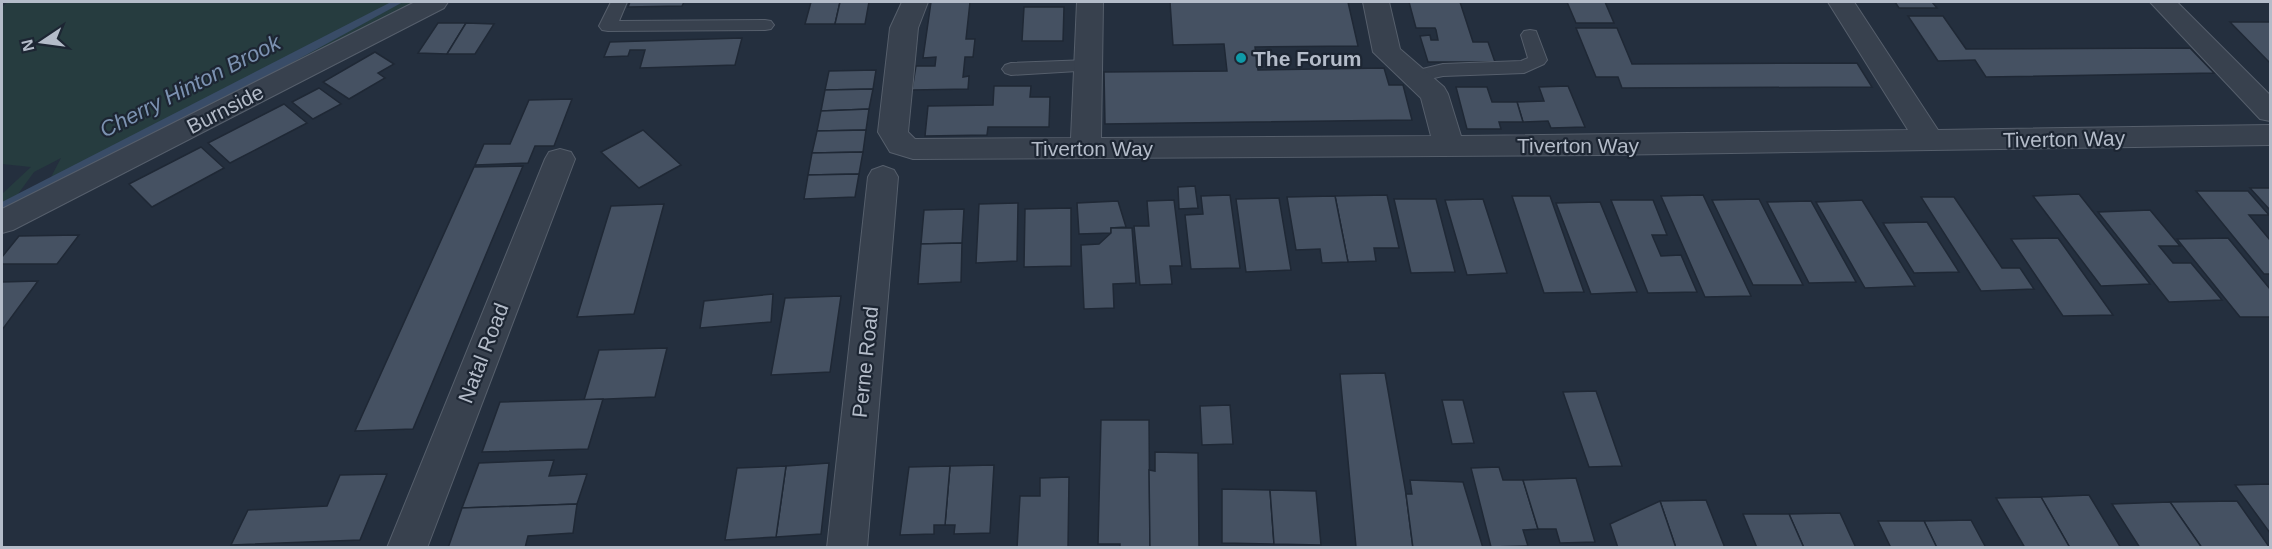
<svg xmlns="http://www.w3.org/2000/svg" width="2272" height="549" font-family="Arial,sans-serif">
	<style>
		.green { fill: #263c3f }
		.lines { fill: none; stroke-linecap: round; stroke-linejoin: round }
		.stream { fill: #394c67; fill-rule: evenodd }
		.building { fill: #455162; stroke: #1f2835; stroke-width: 1.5 }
		.service-casing { stroke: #565f6c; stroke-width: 2 }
		.minor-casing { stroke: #565f6c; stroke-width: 2 }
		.service { fill: #38414e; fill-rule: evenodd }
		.minor { fill: #38414e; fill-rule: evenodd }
		.culture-dot { fill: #0f9aa8; stroke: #1d2633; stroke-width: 2 }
		.labels { text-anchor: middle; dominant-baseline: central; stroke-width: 4.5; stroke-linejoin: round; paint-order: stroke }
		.poi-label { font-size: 21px; font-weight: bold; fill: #b4bcc9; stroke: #1d2633; text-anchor: start }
		.street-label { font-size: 21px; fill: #b4bcc9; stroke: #1d2633 }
		.water-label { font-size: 22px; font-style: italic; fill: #7c92b1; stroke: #1d2633 }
	</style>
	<rect width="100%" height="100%" fill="#242f3e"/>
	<!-- green -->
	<polygon class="green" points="8,2 417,2 169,130 50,179 61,158 34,172 18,194 2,203 2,194 31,167 2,164 2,7"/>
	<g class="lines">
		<!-- stream -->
		<polygon class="stream" points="391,2 403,2 253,84 2,211 2,202"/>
	</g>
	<!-- building -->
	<g class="building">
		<polygon points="630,2 684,2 682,6 628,7"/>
		<polygon points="811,2 840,2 835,24 805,24"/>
		<polygon points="840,2 869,2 865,24 835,24"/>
		<polygon points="931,2 970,2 966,39 975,39 973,57 965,57 963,77 969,76 968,89 912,90 916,66 935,66 936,57 923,58"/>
		<polygon points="1170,2 1348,2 1358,46 1255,47 1258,70 1384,68 1389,85 1403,85 1412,120 1105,124 1104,72 1227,71 1224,44 1173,45"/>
		<polygon points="1409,2 1460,2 1473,42 1488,42 1495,62 1428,62 1420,36 1430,35 1431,40 1438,40 1436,30 1435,28 1416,28"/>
		<polygon points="1567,2 1605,2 1614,23 1576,23"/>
		<polygon points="1895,2 1932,2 1937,8 1899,8"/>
		<polygon points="1024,7 1064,7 1063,41 1022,41"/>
		<polygon points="1908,16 1943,16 1966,49 2190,48 2214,73 1986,77 1975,60 1938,61"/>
		<polygon points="2230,22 2270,22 2270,63"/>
		<polygon points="438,23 466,23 447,54 418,53"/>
		<polygon points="466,23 494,24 475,54 447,54"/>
		<polygon points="1576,28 1617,28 1632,64 1857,63 1872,87 1622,88 1618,77 1596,77"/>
		<polygon points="742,38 735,65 640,68 645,50 630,50 628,56 604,57 610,42"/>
		<polygon points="375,52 394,64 378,73 385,78 349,99 323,82"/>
		<polygon points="876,70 873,89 825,90 829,71"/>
		<polygon points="994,86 1031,86 1030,97 1050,97 1049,127 988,127 987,135 925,136 928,106 993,105"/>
		<polygon points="1568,86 1585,127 1551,128 1548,121 1523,122 1517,102 1544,101 1539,87"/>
		<polygon points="1456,87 1487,87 1492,102 1517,102 1523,122 1499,122 1501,129 1467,129"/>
		<polygon points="319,88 341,104 313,119 292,102"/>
		<polygon points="873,89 869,109 821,111 825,90"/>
		<polygon points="572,99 554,146 535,146 528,163 475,165 484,144 510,144 529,100"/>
		<polygon points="284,104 307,123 230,163 208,143"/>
		<polygon points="869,109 866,130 817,131 821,111"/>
		<polygon points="643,130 681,165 639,188 601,152"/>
		<polygon points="866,130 863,152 812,153 817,131"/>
		<polygon points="201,147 224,168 152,207 129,184"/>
		<polygon points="863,152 859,174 808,175 812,153"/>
		<polygon points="523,166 413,429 355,431 474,167"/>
		<polygon points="859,174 855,197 804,199 808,175"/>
		<polygon points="1195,186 1198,208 1179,209 1178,187"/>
		<polygon points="2250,188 2270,188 2270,210"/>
		<polygon points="2196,191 2248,191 2269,215 2249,215 2270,240 2270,274 2264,274"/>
		<polygon points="2079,194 2150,284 2101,286 2033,196"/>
		<polygon points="1230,195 1240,268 1191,269 1185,215 1203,214 1201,196"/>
		<polygon points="1387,195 1399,248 1374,248 1376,261 1348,262 1335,196"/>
		<polygon points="1703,195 1751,296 1705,297 1661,196"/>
		<polygon points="1335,196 1348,262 1322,263 1320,249 1296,250 1287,197"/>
		<polygon points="1512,196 1550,196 1584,292 1544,293"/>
		<polygon points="1921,197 1954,197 2002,268 2020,268 2034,289 1981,291"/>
		<polygon points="1279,198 1291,270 1246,272 1236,199"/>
		<polygon points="1394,199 1436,199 1455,272 1411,273"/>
		<polygon points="1483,199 1507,273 1467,275 1445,200"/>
		<polygon points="1759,199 1803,285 1753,285 1712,200"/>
		<polygon points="1174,200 1182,266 1170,266 1172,284 1140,285 1134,226 1149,226 1147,201"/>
		<polygon points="1611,200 1653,200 1667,235 1652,235 1661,256 1681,255 1697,292 1648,293"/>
		<polygon points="1862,200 1915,286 1865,288 1816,202"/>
		<polygon points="1118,201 1126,227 1111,228 1111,233 1079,234 1077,203"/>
		<polygon points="1811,201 1856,282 1809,283 1767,202"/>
		<polygon points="1600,202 1637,292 1591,294 1556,203"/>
		<polygon points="1018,203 1017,261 976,263 979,204"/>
		<polygon points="664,204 634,314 577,317 611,206"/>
		<polygon points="1071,208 1071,266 1024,267 1025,209"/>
		<polygon points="964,209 962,243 921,244 924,210"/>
		<polygon points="2150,210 2180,246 2159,246 2173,263 2191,263 2222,300 2169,302 2098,212"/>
		<polygon points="1927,222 1959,272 1914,273 1883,223"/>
		<polygon points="1111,228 1132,228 1136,283 1113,284 1114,308 1084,309 1081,245 1099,244 1111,233"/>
		<polygon points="79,235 57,264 2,264 2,257 19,236"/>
		<polygon points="2058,238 2113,315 2063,316 2011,239"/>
		<polygon points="2228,238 2270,289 2270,317 2240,317 2177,239"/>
		<polygon points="962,243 961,282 918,284 921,244"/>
		<polygon points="38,281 2,330 2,282"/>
		<polygon points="773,294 771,322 700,328 704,301"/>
		<polygon points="841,296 830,372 771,375 785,298"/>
		<polygon points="667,348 655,397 584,400 599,350"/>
		<polygon points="1385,373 1406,494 1413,548 1356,547 1340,374"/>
		<polygon points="1596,391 1622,466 1589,467 1563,392"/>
		<polygon points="603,399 588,449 482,452 500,402"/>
		<polygon points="1442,400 1463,400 1474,443 1452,444"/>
		<polygon points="1230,405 1233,444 1202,445 1200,406"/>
		<polygon points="1101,420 1149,420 1150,548 1120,548 1120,544 1098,544"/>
		<polygon points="1155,452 1198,453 1199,548 1150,548 1149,470 1155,471"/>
		<polygon points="554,460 549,476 587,474 577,504 462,508 479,463"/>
		<polygon points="829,463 821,534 776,537 786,466"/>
		<polygon points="994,465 990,533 954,534 955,525 945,525 950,466"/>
		<polygon points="786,466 776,537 725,540 737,468"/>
		<polygon points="950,466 945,525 934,525 934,534 900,535 909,467"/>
		<polygon points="1499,467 1503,480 1523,480 1538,529 1523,530 1528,546 1491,547 1471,468"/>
		<polygon points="387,474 360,540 231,545 248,510 327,506 340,475"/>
		<polygon points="1069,477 1068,548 1017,548 1020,496 1040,496 1040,478"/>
		<polygon points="1576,478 1595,542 1560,543 1556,529 1538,529 1523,480"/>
		<polygon points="1410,480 1463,482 1483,548 1413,548 1406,494 1412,494"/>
		<polygon points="2270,484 2270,533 2235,485"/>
		<polygon points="1222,489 1270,490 1274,544 1222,543"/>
		<polygon points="1270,490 1316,491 1321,545 1274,544"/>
		<polygon points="2089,495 2121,548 2070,548 2041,497"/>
		<polygon points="2041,497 2070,548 2025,548 1996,498"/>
		<polygon points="1706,500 1725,548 1676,548 1660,501"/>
		<polygon points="1660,501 1676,548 1618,548 1610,524"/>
		<polygon points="2237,501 2270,548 2202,548 2170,502"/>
		<polygon points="2170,502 2202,548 2140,548 2112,504"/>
		<polygon points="577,504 573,533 528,536 525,548 448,548 462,508"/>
		<polygon points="1840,513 1856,548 1804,548 1789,514"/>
		<polygon points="1743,514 1789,514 1804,548 1757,548"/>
		<polygon points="1971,520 1986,548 1937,548 1924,521"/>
		<polygon points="1878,521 1924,521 1937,548 1891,548"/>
	</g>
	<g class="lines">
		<!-- service casing -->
		<g class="service-casing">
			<g id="service">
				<polygon points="611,2 627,2 619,21 765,20 771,21 774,25 771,29 765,30 608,31 602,30 599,26"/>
				<polygon points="1530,30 1536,31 1547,60 1544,64 1524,73 1443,76 1416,82 1410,80 1407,76 1410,72 1443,64 1521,61 1528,58 1521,35 1524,31"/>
				<polygon points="1088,60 1094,62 1097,66 1094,70 1011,75 1005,73 1002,69 1005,65 1011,63"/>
			</g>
		</g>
		<!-- minor casing -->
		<g class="minor-casing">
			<g id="minor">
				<polygon points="415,2 448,2 444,8 13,230 2,233 2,209"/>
				<polygon points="902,2 928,2 918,28 908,132 915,139 1071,138 1077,2 1103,2 1101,138 1431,136 1421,98 1373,52 1363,2 1389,2 1400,49 1444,87 1448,94 1461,136 1908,130 1828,2 1854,2 1938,130 2270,125 2270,145 1600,155 913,159 890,152 878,132 890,28"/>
				<polygon points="2150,2 2177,2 2270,95 2270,121 2260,119"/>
				<polygon points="560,149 571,152 575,159 427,548 387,548 545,159 549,152"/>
				<polygon points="883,166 894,170 898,177 867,548 827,548 868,177 872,170"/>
			</g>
		</g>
		<!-- service -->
		<use href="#service" class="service"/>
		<!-- minor -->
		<use href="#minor" class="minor"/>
	</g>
	<!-- markers -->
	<circle class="culture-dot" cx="1241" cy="58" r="6"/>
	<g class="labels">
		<!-- poi labels -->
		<g class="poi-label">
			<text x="1253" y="58">The Forum</text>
		</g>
		<!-- street labels -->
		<g class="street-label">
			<text transform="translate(225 109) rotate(-27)">Burnside</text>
			<text transform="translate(2064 139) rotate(-1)">Tiverton Way</text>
			<text x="1578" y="145">Tiverton Way</text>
			<text x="1092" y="148">Tiverton Way</text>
			<text transform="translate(483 353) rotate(-69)">Natal Road</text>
			<text transform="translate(865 362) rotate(-84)">Perne Road</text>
		</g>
		<!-- water labels -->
		<g class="water-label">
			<text transform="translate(190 86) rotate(-27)">Cherry Hinton Brook</text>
		</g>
	</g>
	<!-- border -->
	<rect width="2272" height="549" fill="none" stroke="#b4bcc9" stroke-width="6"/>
	<!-- north arrow -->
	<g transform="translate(42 42) rotate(257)" stroke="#1d2633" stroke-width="4.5" paint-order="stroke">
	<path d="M0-4.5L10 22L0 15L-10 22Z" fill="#b4bcc9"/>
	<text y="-9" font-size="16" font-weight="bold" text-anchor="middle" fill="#b4bcc9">N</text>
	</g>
</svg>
